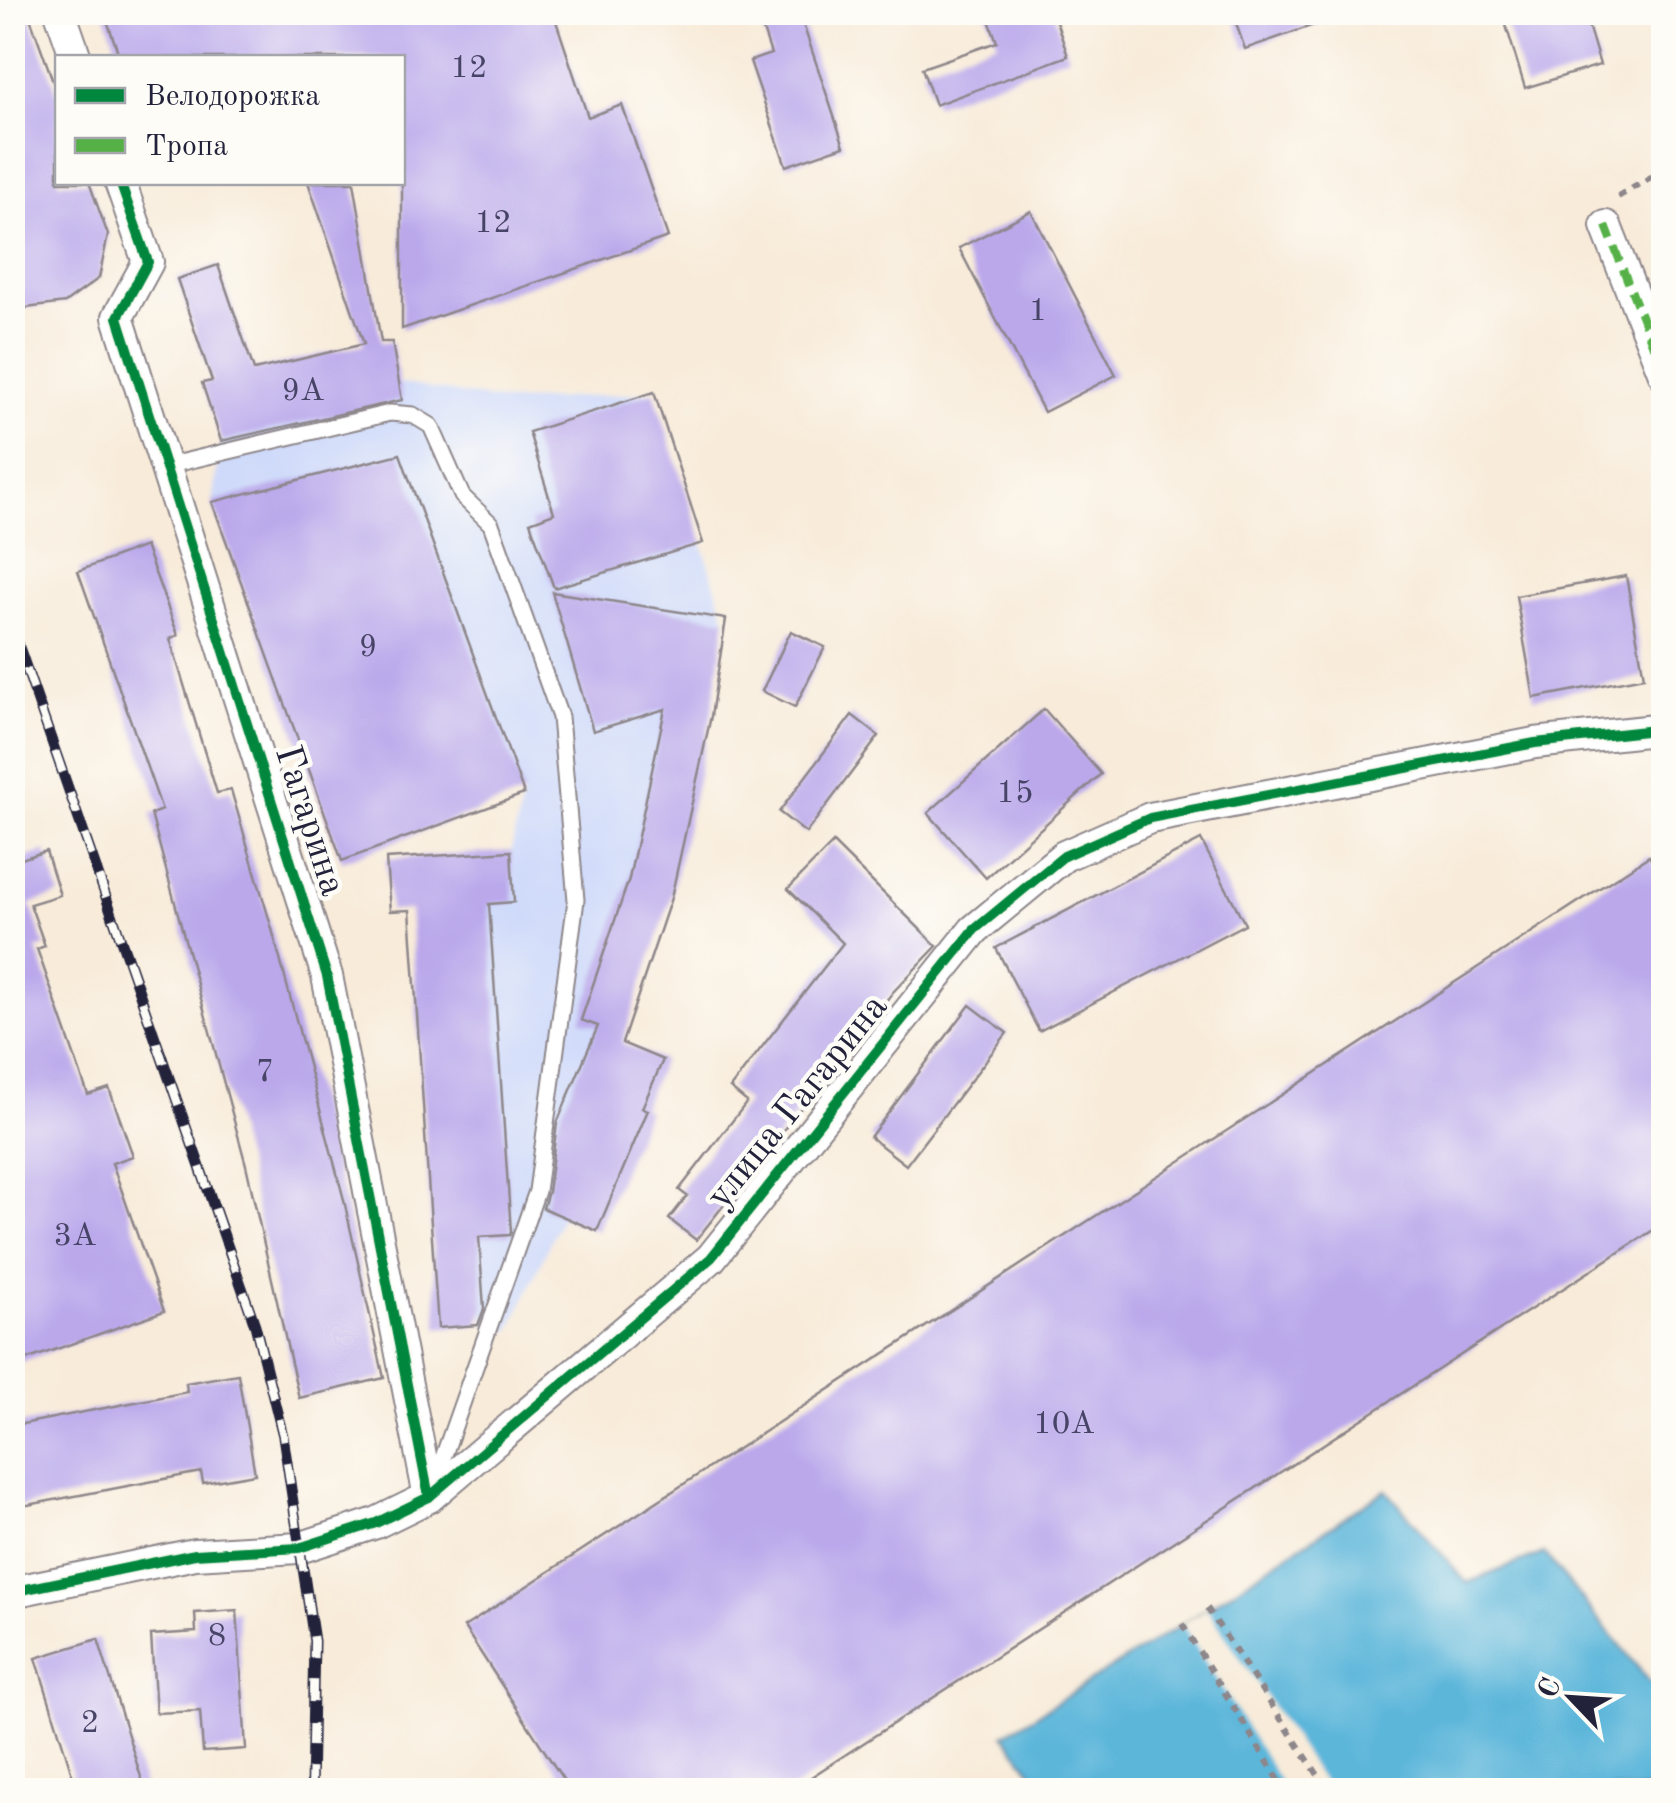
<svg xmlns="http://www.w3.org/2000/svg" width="1676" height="1803" font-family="'Old Standard TT',serif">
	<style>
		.built { fill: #cfdafa }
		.water { fill: #5cb6da; stroke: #3f6c8a; stroke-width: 2.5 }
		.pier { fill: #f8ebd9 }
		.building { fill: #baa8eb }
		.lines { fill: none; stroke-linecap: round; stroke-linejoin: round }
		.service-casing { stroke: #8d868a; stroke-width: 19 }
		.minor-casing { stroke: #8d868a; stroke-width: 34 }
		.path { stroke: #8d868a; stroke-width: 6; stroke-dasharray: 8 8; stroke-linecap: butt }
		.service { stroke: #fff; stroke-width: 15 }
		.minor { stroke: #fff; stroke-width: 30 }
		.rail-casing { stroke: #22223b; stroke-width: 11 }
		.rail { stroke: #fdfcf7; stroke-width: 8; stroke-dasharray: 22; stroke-linecap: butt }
		.quiet { stroke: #55b146; stroke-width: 8; stroke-dasharray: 15 8; stroke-linecap: butt }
		.cycleway-casing { stroke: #fdfcf7; stroke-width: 16 }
		.cycleway { stroke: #00873e; stroke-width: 10 }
		.labels { text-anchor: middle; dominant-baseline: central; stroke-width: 9; stroke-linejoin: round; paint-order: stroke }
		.number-label { font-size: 32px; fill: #484467 }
		.street-label { font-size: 38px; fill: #22223b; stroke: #fdfcf7 }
	</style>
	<rect width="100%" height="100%" fill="#fdfcf7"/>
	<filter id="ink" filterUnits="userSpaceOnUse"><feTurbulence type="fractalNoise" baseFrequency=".01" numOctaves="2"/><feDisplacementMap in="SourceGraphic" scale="20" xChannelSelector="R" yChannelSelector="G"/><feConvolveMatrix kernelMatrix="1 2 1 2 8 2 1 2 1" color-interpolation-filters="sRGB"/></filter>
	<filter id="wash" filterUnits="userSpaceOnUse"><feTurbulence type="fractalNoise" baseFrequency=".0048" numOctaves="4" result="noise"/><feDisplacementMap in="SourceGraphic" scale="40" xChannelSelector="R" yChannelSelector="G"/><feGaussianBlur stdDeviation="2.25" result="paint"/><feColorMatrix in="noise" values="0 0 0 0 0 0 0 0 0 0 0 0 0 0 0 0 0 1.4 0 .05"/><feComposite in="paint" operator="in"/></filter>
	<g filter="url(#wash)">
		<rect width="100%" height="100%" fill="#f8ebd9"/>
		<!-- built -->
		<polygon class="built" points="399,383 508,402 654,392 726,619 711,718 624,1035 624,1050 570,1198 510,1331 485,1325 479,1237 511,1234 489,904 514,902 511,851 523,794 400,455 212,502 221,441 402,400"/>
		<!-- water -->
		<polygon class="water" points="1386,1490 1467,1583 1544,1553 1663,1698 1663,1790 1046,1790 1004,1735 1182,1624"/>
		<!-- pier -->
		<polygon class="pier" points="1207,1608 1328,1790 1285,1790 1182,1624"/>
		<g id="blocks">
			<!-- building -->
			<g class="building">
				<polygon points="12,12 28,12 58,95 58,182 89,182 108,235 99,278 65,303 26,308 12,301"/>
				<polygon points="104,12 553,12 588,117 622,105 668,237 402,329 402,58 120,58"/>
				<polygon points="757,12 799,12 844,146 786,166 750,61 771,54"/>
				<polygon points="986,12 1053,12 1068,56 935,105 922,68 997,42"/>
				<polygon points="1232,12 1336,12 1337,17 1245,49"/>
				<polygon points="1502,12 1584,12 1600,65 1525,88"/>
				<polygon points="308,182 354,182 381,342 392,342 402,400 221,441 202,383 212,381 177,279 218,265 254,370 364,344"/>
				<polygon points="1031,211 1116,375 1044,412 959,248"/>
				<polygon points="654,392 703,543 554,588 530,522 554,513 529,432"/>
				<polygon points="400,454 524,794 342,861 212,502"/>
				<polygon points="145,546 178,635 170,639 217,793 231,790 272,929 343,1196 384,1378 299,1398 246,1165 151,814 162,810 78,571"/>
				<polygon points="1626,576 1644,677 1534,698 1516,596"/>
				<polygon points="552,592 726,619 711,716 671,898 622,1043 663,1060 642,1108 648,1110 597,1231 543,1208 548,1192 557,1123 598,1026 581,1020 629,879 665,709 593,731"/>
				<polygon points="791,631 825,647 795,707 762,691"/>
				<polygon points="1044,709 1101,774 986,878 928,813"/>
				<polygon points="852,715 879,736 806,833 779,812"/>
				<polygon points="1201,840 1245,924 1039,1031 996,948"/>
				<polygon points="833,843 937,946 893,992 696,1240 669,1219 687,1196 679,1190 747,1102 730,1088 843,943 788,889"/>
				<polygon points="46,851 60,895 30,904 45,946 37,949 88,1095 109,1088 133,1156 112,1163 164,1311 12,1365 12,862"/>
				<polygon points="511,851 514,902 489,904 511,1232 510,1235 479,1237 484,1309 478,1325 438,1328 410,910 390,911 386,859"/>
				<polygon points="1649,856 1664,879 1664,1223 791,1790 570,1790 464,1627"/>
				<polygon points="970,1005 1007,1033 906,1165 870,1137"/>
				<polygon points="238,1374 255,1474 203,1483 201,1472 12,1508 12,1426 187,1392 186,1383"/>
				<polygon points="237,1610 246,1749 203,1752 200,1711 156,1713 151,1635 196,1632 195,1613"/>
				<polygon points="98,1639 122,1716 145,1790 77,1790 36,1658"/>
			</g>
		</g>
	</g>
	<g filter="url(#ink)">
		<use href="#blocks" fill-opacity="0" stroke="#8d868a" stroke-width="2.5"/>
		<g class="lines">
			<!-- service casing -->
			<g class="service-casing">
				<polyline id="service" points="166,466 390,413 413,415 431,426 462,496 491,524 560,717 576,900 537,1191 433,1486"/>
			</g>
			<!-- minor casing -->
			<g class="minor-casing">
				<g id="minor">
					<polyline points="60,12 76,58"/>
					<polyline points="120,182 148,262 118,317 327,976 429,1497"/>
					<polyline points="1606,226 1664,374"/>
					<polyline points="12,1592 195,1554 299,1548 376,1523 429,1497 711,1258 974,930 1064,856 1150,818 1535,743 1664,729"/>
				</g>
			</g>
			<!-- path -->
			<g class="path">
				<polyline points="1618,197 1664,169"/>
				<polyline points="1207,1608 1328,1790"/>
				<polyline points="1182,1624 1285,1790"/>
			</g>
			<!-- service -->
			<use href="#service" class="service"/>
			<!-- minor -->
			<use href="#minor" class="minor"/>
			<!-- rail casing -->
			<g class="rail-casing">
				<polyline id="rail" points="12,627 255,1325 283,1436 314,1641 311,1790"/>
			</g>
			<!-- rail -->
			<use href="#rail" class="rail"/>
			<!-- quiet -->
			<polyline class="quiet" points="1606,226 1664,374"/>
			<!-- cycleway casing -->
			<g class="cycleway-casing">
				<g id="cycleway">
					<polyline points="120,182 148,262 118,317 327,976 429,1497"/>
					<polyline points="12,1592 195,1554 299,1548 376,1523 429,1497 711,1258 974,930 1064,856 1150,818 1535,743 1664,729"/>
				</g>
			</g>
			<!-- cycleway -->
			<use href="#cycleway" class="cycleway"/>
		</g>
	</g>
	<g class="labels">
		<!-- number labels -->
		<g class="number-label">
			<text x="469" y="69">12</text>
			<text x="493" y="224">12</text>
			<text x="1038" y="312">1</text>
			<text x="303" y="392">9А</text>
			<text x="368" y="648">9</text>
			<text x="1015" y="794">15</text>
			<text x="265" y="1073">7</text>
			<text x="75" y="1237">3А</text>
			<text x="1064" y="1425">10А</text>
			<text x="217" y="1637">8</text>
			<text x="90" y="1724">2</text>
		</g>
		<!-- street labels -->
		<g class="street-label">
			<text transform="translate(309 821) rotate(72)">Гагарина</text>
			<text transform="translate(798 1102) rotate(-51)">улица Гагарина</text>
		</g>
	</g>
	<!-- margin -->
	<rect width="1676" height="1803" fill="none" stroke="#fdfcf7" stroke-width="50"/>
	<!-- legend -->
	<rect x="55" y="55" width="350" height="130" fill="#fdfcf7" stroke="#a5a5ac" stroke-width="2.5"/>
	<rect x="75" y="88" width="50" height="15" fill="#00873e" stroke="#a5a5ac" stroke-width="2.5"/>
	<text x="145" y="105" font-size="30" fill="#22223b">Велодорожка</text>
	<rect x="75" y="138" width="50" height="15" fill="#55b146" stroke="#a5a5ac" stroke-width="2.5"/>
	<text x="145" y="155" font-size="30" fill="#22223b">Тропа</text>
	<!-- north arrow -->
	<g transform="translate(1571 1698) rotate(295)" stroke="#fdfcf7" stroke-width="8" paint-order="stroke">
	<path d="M0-8L18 38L0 25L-18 38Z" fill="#22223b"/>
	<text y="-15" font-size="28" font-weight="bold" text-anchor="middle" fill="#22223b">С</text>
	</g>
</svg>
